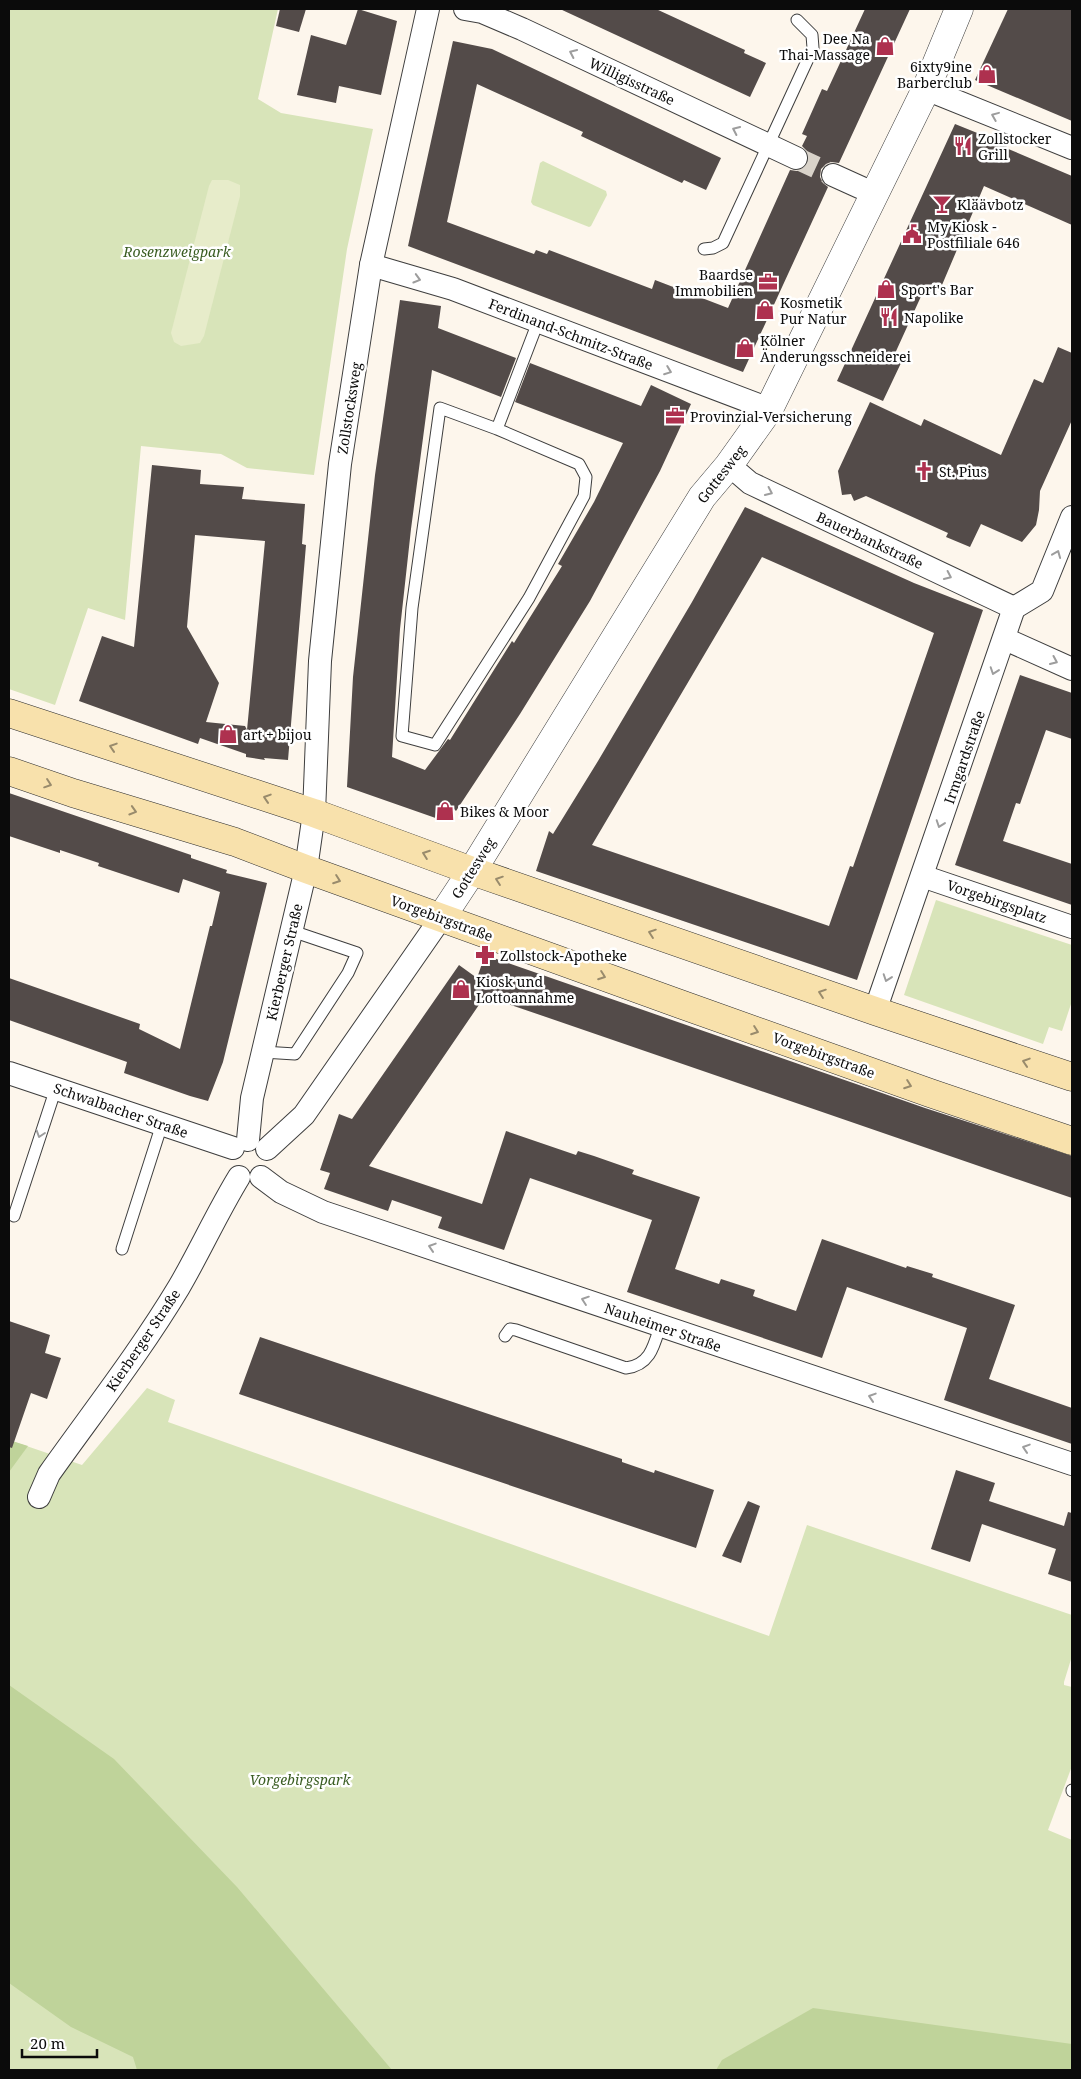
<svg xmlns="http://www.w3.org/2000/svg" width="1081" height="2079" font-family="'Noto Serif',serif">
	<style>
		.green { fill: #d8e4b9 }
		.forest { fill: #bfd39a }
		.pitch { fill: #e7ecca }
		.building { fill: #534b49; fill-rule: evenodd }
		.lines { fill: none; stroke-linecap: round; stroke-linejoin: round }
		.minor-tunnel { stroke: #d9d3ca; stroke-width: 22; stroke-dasharray: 22 11; stroke-linecap: butt }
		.service-casing { stroke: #3e3e3e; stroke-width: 13 }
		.minor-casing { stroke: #3e3e3e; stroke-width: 24 }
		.tertiary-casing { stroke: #3e3e3e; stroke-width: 29 }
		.secondary-casing { stroke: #2d2d2d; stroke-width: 29 }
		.service { stroke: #fff; stroke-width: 11 }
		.minor { stroke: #fff; stroke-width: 22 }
		.tertiary { stroke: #fff; stroke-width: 28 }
		.secondary { stroke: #f8e1ac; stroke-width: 28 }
		.oneway { stroke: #9d9d9d }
		.oneway2 { stroke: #998b6c }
		.labels { text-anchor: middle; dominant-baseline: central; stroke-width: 5; stroke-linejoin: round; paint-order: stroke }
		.poi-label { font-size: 14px; fill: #0b0b0b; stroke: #fff; text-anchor: start }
		.street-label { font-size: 14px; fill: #0b0b0b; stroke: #fff }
		.park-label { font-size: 14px; font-style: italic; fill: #3a5d22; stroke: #fff }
	</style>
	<rect width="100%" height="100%" fill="#fdf6ec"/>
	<!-- green -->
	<g class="green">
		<polygon points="9,9 278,9 258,99 281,113 373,129 347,249 314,475 247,468 221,454 141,446 125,620 88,608 55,705 9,689"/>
		<polygon points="543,161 606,191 607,195 591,226 589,227 533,205 531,202 540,163"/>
		<polygon points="936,900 1072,945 1072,1001 1062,1031 1049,1027 1043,1044 904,995"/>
		<polygon points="147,1388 175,1400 168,1422 769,1636 807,1525 1072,1615 1072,1656 1064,1682 1064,1685 1072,1687 1072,1766 1048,1830 1072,1840 1072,2070 9,2070 9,1440 82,1465"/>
	</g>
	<!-- forest -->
	<g class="forest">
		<polygon points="9,1440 28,1446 9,1472"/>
		<polygon points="9,1685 114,1759 237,1887 392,2070 137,2070 133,2057 71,2027 9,1983"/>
		<polygon points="813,2008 1072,2044 1072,2070 716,2070 722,2060"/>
	</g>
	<!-- pitch -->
	<polygon class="pitch" points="212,180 228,180 240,185 240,196 204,336 200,343 181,346 174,342 171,333 209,186"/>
	<!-- building -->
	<g class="building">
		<polygon points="280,9 306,9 299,32 276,26"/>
		<polygon points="358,9 397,21 381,95 339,86 336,103 297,95 311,35 346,45"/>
		<polygon points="560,9 656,9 745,50 744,53 766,63 750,97"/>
		<polygon points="865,9 910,9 839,163 831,162 826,164 821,169 820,177 823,183 828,187 743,372 408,246 453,41 492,49 721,158 706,190 684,180 682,183 581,136 583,132 477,84 447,222 534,254 536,250 547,254 549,250 652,289 655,280 728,308 790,170 797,171 803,169 808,163 809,156 807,151 802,146 807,136 802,134 822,89 827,91"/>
		<polygon points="1008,9 1072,9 1072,121 975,80"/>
		<polygon points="955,124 1007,145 1006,148 1072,176 1072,225 984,186 942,285 937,283 932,296 923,292 892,360 901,363 883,401 837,381"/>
		<polygon points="400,300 441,306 438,328 516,358 501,397 432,370 411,529 400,629 392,757 425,770 448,739 450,740 512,641 514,643 562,566 558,564 594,502 623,443 515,402 530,363 641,406 651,385 691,404 660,471 590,601 520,714 456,811 454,809 447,822 347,787 353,677 375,475"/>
		<polygon points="1058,347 1072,353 1072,420 1040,491 1039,510 1036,525 1022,542 981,524 970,547 946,537 948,533 866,496 854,501 851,494 842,495 838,471 870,402 921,426 924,419 1001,455 1034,379 1043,383"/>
		<path d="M 152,465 L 201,470 L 200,484 L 244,487 L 242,499 L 305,504 L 302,544 L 306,545 L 288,760 L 264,758 L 265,760 L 246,757 L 246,754 L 200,738 L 198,744 L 79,701 L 102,636 L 134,647 ZM 195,535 L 265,541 L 247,730 L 245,726 L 206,722 L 219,683 L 187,627 Z"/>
		<path d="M 745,507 L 914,583 L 983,610 L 857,980 L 536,871 L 549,831 L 553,834 L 598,761 L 692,602 ZM 762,557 L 934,633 L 853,867 L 850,866 L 829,926 L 592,845 Z"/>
		<polygon points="1020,675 1072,693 1072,739 1046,730 1020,804 1016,803 1003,841 1072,864 1072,905 955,865"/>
		<polygon points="9,793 191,855 191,858 227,870 226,873 267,883 223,1062 208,1101 190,1096 124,1073 127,1062 9,1020 9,978 140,1024 139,1029 180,1049 210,926 212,926 220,892 183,879 179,893 98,866 99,863 60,850 60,853 9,836"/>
		<polygon points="485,955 925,1108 1072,1156 1072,1198 485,996 369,1166 482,1204 506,1131 576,1155 578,1151 594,1156 634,1170 632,1174 700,1197 675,1269 719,1284 721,1279 755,1290 753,1296 796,1311 822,1239 906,1268 907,1266 933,1274 932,1277 1015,1305 989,1379 1072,1408 1072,1444 944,1400 967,1328 847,1287 822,1358 627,1292 652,1220 530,1178 504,1250 438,1228 442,1217 392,1200 388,1211 324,1189 330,1173 320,1170 339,1114 352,1119 459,965 477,978"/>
		<polygon points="9,1321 50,1335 45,1353 61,1358 47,1399 31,1393 12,1448 9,1447"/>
		<polygon points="260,1337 622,1459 622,1462 654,1473 655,1470 714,1490 696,1548 239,1394"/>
		<polygon points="956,1470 995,1483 989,1501 1064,1526 1068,1512 1072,1513 1072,1582 1048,1574 1056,1549 982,1524 970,1562 931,1549"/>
		<polygon points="748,1501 760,1506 741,1563 722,1556"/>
	</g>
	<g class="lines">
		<!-- minor-tunnel -->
		<polyline class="minor-tunnel" points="796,158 833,175"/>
		<!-- service casing -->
		<g class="service-casing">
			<g id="service">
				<polyline points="704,249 713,248 723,243 813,48 812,35 797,20"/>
				<polyline points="497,429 440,408 412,608 402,736 435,745 529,598 584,496 586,477 579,464 497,429 538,322"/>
				<polyline points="263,1052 295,1054 348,973 357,953 292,931"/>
				<polyline points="14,1216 56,1088"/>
				<polyline points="122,1249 162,1124"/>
				<path d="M 505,1336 L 510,1329 L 516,1330 L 626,1368 C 650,1365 654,1346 660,1326"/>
				<polyline points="1072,1791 1072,1790"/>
			</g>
		</g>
		<!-- minor casing -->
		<g class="minor-casing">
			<g id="minor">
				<polyline points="465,9 482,12 522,29 796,158"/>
				<polyline points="926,89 1072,148"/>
				<polyline points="833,175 875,194"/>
				<polyline points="371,265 453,289 769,409"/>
				<polyline points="729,465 750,483 1014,608"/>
				<polyline points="1005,639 1072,669"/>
				<polyline points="922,876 1072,927"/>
				<polyline points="875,1011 1014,608 1042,591 1072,517"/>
				<polyline points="9,1073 233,1148"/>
				<polyline points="248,1140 252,1098 306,869 314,813 320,661 340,464 371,265 428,9"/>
				<polyline points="267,1149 304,1115 441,918"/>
				<polyline points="261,1177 281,1192 323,1212 1072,1464"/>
				<path d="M 39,1497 L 49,1474 C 93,1412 140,1352 179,1287 C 200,1251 217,1213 239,1177"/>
			</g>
		</g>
		<!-- tertiary casing -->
		<g class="tertiary-casing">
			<polyline id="tertiary" points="441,918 472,871 702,497 729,465 769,409 926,89 959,9"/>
		</g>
		<!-- secondary casing -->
		<g class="secondary-casing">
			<g id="secondary">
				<polyline points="9,713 314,813 472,871 875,1011 1072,1077"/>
				<polyline points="9,771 73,793 235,842 306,869 680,1004 930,1093 1072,1141"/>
			</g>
		</g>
		<!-- service -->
		<use href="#service" class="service"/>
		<!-- minor -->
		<use href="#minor" class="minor"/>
		<!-- tertiary -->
		<use href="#tertiary" class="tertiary"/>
		<!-- secondary -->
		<use href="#secondary" class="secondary"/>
	</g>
	<!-- one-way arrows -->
	<defs><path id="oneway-chevron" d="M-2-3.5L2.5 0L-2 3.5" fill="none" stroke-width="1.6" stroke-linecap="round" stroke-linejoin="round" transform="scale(1.25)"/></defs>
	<g class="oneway">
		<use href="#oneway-chevron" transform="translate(573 53) rotate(-155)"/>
		<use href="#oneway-chevron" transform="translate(995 116) rotate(-158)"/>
		<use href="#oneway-chevron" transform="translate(736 130) rotate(-155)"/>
		<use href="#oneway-chevron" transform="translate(417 279) rotate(16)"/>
		<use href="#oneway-chevron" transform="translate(668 371) rotate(21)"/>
		<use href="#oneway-chevron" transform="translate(769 492) rotate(25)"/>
		<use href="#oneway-chevron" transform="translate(1057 554) rotate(-68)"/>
		<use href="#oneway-chevron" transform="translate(948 576) rotate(25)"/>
		<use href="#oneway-chevron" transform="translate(1054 661) rotate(24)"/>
		<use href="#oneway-chevron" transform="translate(994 671) rotate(109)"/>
		<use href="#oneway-chevron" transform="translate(940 824) rotate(109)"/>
		<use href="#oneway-chevron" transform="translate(887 978) rotate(109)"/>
		<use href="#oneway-chevron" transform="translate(40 1134) rotate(108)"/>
		<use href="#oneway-chevron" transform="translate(432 1247) rotate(-162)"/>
		<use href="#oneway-chevron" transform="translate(585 1300) rotate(-161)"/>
		<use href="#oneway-chevron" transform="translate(872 1397) rotate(-162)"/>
		<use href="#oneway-chevron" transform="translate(1026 1448) rotate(-162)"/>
	</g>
	<g class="oneway2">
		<use href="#oneway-chevron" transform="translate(113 747) rotate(-162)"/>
		<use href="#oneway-chevron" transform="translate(48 784) rotate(19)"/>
		<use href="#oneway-chevron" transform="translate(267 798) rotate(-162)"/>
		<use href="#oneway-chevron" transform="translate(133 811) rotate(17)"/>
		<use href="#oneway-chevron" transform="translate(426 854) rotate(-160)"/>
		<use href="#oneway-chevron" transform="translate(337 880) rotate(20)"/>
		<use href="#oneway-chevron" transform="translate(499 880) rotate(-161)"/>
		<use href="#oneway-chevron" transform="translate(652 933) rotate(-161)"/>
		<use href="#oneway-chevron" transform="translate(602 976) rotate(20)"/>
		<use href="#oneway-chevron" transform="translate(822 993) rotate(-161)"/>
		<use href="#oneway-chevron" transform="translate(755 1031) rotate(20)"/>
		<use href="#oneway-chevron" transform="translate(1026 1062) rotate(-162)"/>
		<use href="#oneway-chevron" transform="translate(908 1085) rotate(20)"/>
	</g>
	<!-- icons -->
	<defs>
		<g id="shop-bare" transform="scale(1.5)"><path d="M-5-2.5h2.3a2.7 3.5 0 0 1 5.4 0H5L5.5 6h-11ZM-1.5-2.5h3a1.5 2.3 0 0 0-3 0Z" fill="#ae314f" stroke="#fff" stroke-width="2.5" paint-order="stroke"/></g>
		<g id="restaurant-bare" transform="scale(1.5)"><path d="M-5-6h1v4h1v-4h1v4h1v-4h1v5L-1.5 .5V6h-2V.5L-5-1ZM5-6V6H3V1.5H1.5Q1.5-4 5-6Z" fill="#ae314f" stroke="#fff" stroke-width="2.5" paint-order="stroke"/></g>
		<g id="bar-bare" transform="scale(1.5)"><path d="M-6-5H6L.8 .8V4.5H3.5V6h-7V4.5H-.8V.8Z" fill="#ae314f" stroke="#fff" stroke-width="2.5" paint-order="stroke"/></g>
		<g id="civic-bare" transform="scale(1.5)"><path d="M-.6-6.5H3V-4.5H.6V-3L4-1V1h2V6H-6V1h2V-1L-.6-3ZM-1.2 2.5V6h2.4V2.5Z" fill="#ae314f" stroke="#fff" stroke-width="2.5" paint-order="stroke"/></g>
		<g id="office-bare" transform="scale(1.5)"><path d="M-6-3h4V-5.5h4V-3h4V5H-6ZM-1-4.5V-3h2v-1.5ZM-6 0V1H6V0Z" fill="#ae314f" stroke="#fff" stroke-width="2.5" paint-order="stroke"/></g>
		<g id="church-bare" transform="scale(1.5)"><path d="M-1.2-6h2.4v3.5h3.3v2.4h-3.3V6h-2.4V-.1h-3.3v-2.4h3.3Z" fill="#ae314f" stroke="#fff" stroke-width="2.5" paint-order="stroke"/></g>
		<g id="pharmacy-bare" transform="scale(1.5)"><path d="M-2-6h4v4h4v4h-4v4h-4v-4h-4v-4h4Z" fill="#ae314f" stroke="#fff" stroke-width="2.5" paint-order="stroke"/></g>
	</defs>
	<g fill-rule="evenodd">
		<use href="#shop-bare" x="885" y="46"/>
		<use href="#shop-bare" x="987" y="74"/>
		<use href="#restaurant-bare" x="963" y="146"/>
		<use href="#bar-bare" x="942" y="204"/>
		<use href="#civic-bare" x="912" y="234"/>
		<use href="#office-bare" x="768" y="282"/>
		<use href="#shop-bare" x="886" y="289"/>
		<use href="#shop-bare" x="765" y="310"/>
		<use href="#restaurant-bare" x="889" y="317"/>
		<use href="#shop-bare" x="745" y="348"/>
		<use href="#office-bare" x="675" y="416"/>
		<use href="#church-bare" x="924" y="471"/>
		<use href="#shop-bare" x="228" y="734"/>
		<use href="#shop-bare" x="445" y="811"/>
		<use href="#pharmacy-bare" x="485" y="955"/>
		<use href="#shop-bare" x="461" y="989"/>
	</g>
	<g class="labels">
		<!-- poi labels -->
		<g class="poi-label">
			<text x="870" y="38" text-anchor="end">Dee Na<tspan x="870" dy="16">Thai-Massage</tspan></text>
			<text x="972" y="66" text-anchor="end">6ixty9ine<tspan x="972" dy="16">Barberclub</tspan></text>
			<text x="978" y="138">Zollstocker<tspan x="978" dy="16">Grill</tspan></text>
			<text x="957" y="204">Kläävbotz</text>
			<text x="927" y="226">My Kiosk -<tspan x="927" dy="16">Postfiliale 646</tspan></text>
			<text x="753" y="274" text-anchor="end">Baardse<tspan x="753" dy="16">Immobilien</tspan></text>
			<text x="901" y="289">Sport's Bar</text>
			<text x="780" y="302">Kosmetik<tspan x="780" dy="16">Pur Natur</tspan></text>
			<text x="904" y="317">Napolike</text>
			<text x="760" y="340">Kölner<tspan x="760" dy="16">Änderungsschneiderei</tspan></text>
			<text x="690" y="416">Provinzial-Versicherung</text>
			<text x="939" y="471">St. Pius</text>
			<text x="243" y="734">art + bijou</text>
			<text x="460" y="811">Bikes &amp; Moor</text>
			<text x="500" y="955">Zollstock-Apotheke</text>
			<text x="476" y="981">Kiosk und<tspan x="476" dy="16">Lottoannahme</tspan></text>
		</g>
		<!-- street labels -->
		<g class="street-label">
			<text transform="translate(632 81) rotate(25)">Willigisstraße</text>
			<text transform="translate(571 334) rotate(21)">Ferdinand-Schmitz-Straße</text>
			<text transform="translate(349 408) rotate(-81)">Zollstocksweg</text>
			<text transform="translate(721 474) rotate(-52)">Gottesweg</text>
			<text transform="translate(870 540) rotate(25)">Bauerbankstraße</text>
			<text transform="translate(964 757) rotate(-71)">Irmgardstraße</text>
			<text transform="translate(473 868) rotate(-58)">Gottesweg</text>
			<text transform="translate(997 901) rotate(19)">Vorgebirgsplatz</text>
			<text transform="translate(442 918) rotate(20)">Vorgebirgstraße</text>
			<text transform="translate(284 962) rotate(-77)">Kierberger Straße</text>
			<text transform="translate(824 1055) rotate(20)">Vorgebirgstraße</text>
			<text transform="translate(121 1110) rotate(19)">Schwalbacher Straße</text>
			<text transform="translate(663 1327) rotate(19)">Nauheimer Straße</text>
			<text transform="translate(143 1340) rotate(-56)">Kierberger Straße</text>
		</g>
		<!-- park labels -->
		<g class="park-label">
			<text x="177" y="251">Rosenzweigpark</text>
			<text x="300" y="1779">Vorgebirgspark</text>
		</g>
	</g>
	<!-- border -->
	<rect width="1081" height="2079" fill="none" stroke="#0b0b0b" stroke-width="20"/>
	<!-- scale -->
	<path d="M22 2049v8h75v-8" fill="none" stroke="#0b0b0b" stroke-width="2.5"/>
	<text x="30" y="2049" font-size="15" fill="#0b0b0b" stroke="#ffffff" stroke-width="4" paint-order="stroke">20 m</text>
</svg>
